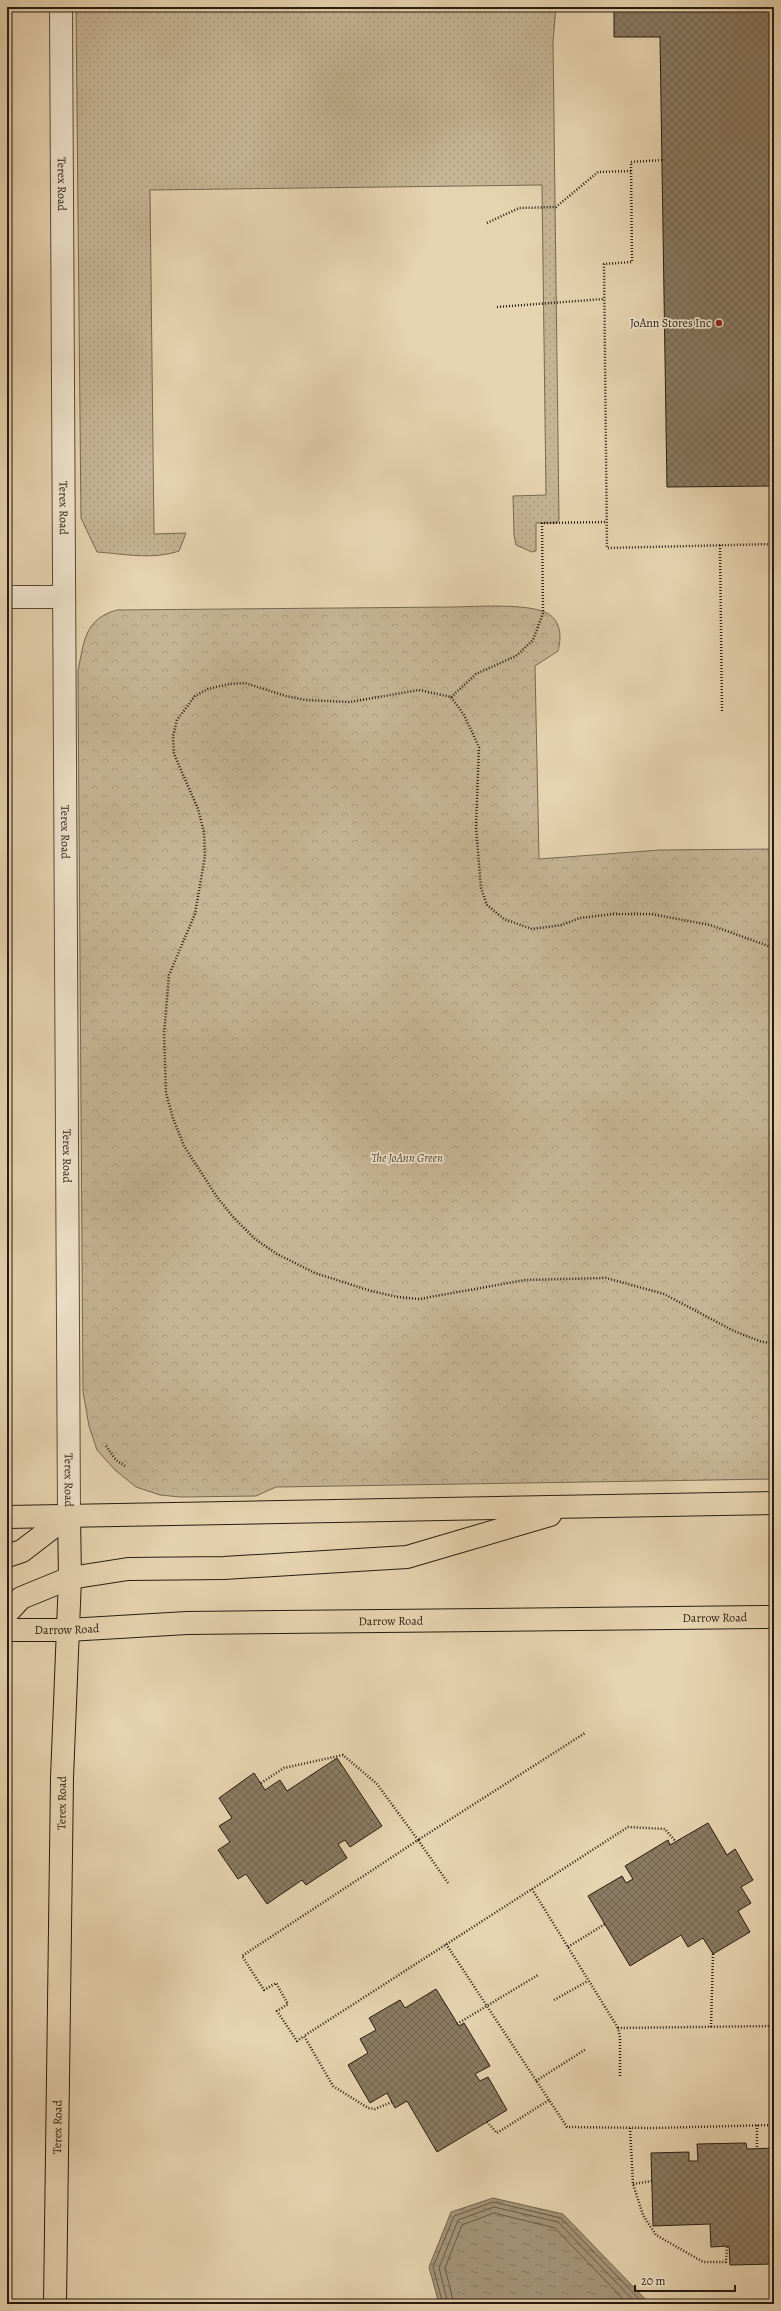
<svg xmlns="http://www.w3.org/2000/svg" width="781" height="2311" font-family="Alegreya,serif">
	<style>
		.grass { fill: url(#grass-dots); stroke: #776852 }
		.park { fill: url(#park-crowns); stroke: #776852 }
		.water { fill: url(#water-ripples); stroke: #73644f }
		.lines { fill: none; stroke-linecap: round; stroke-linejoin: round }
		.shore { stroke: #665845; stroke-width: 1 }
		.building { fill: url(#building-cross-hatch); stroke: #281b11 }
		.minor-casing { stroke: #584938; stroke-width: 24 }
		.major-casing { stroke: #281b11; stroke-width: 24 }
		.path { stroke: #281b11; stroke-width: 2.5; stroke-dasharray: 1 2; stroke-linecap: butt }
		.minor { stroke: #efe2cb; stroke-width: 22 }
		.major { stroke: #e6d3af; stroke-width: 22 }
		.poi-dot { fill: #8f2418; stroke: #efe2cb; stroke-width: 1.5 }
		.labels { text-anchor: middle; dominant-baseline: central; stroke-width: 3.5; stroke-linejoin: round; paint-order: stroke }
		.street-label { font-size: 12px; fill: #281b11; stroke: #efe2cb }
		.poi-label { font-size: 12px; fill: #281b11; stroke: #efe2cb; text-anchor: end }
		.park-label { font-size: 12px; font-style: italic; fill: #574938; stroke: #efe2cb }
	</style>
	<defs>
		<pattern id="grass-dots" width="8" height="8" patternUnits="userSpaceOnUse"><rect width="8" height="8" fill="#c6b494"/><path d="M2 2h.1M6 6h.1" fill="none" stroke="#aa9a7f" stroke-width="1.8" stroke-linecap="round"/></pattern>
		<pattern id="park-crowns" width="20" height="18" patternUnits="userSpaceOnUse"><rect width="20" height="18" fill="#c6b494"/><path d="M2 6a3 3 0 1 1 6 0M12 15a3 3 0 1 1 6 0" fill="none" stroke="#aa9a7f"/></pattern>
		<pattern id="water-ripples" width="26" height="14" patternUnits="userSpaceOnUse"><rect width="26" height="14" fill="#a59479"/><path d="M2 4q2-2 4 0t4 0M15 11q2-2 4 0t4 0" fill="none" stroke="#867862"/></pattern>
		<pattern id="building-cross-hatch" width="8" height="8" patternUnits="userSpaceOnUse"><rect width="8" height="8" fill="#8b7b63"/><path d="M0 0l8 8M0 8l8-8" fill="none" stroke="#726450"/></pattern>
	</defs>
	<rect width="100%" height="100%" fill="#e6d3af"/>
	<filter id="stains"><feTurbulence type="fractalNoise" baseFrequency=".005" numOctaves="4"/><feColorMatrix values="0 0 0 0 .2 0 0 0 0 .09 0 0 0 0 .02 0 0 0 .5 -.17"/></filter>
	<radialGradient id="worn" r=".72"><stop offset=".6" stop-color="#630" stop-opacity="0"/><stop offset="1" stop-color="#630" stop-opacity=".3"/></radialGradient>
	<!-- grass -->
	<path class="grass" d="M 76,7 L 556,7 L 553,41 L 559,520 L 557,523 L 536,523 L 536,551 L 532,552 L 516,545 L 514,535 L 513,496 L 546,495 L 542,185 L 150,190 L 154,534 L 186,533 L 179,551 C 153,560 124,554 97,552 L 81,518 Z"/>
	<!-- park -->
	<path class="park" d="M 450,607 C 472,607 533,602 550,615 C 562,624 561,639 558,651 L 535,666 L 539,859 L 660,850 L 774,849 L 774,1479 L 276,1487 L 256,1496 L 180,1497 L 160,1495 L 136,1487 L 115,1470 L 97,1450 L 89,1426 L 83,1392 L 78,671 C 84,642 84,619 117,610 Z"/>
	<!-- water -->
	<polygon class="water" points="493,2198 563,2214 650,2304 439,2304 429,2267 451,2212"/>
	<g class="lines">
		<!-- shore -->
		<g class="shore">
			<polyline points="443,2304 433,2267 454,2216 493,2202 561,2218 644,2304"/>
			<polyline points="448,2304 439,2268 458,2220 494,2207 558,2222 637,2304"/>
			<polyline points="454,2304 445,2268 462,2225 494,2213 555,2228 628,2304"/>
		</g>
	</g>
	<!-- building -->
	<g class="building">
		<polygon points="614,7 774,7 774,486 667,487 660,37 614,37"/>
		<polygon points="337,1758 382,1826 350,1847 345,1840 338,1844 347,1858 306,1885 302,1880 267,1904 246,1874 238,1879 218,1850 230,1842 219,1826 232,1818 219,1798 254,1773 265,1790 280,1780 287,1791"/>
		<polygon points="708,1823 727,1855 735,1849 753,1880 741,1887 751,1903 738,1911 750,1932 713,1954 703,1938 688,1947 681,1935 630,1966 588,1896 622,1876 626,1883 633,1879 625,1866 668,1840 670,1845"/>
		<polygon points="436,1989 459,2026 464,2023 490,2066 475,2074 480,2081 488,2077 507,2110 437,2152 407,2101 395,2108 387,2093 370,2103 348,2065 368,2053 360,2039 376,2030 369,2018 400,2000 405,2008"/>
		<polygon points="746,2143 747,2149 774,2148 774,2264 730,2265 729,2246 711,2247 710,2224 653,2226 651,2153 689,2152 689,2161 698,2161 697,2144"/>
	</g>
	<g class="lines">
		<!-- minor casing -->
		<g class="minor-casing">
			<g id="minor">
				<path id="s1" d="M 61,7 L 69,1515"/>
				<polyline points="7,597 64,597"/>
			</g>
		</g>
		<!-- major casing -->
		<g class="major-casing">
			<g id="major">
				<polyline points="7,1517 774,1503"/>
				<polyline points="7,1556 22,1551 69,1515"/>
				<polyline points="7,1613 21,1598 70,1578 128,1569 224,1568 407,1557 550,1515"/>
				<path id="s2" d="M 7,1630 L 68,1630 L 187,1623 L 774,1617"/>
				<path id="s3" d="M 55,2304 L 62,1778 L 70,1578 L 69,1515"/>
			</g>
		</g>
		<!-- path -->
		<g class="path">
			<polyline points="662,160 631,162 632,262 604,264 607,548 774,544"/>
			<polyline points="487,223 519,208 556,207 598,172 631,171"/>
			<polyline points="497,307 604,299"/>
			<polyline points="720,545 722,711"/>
			<polyline points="451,697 476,674 516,656 533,640 543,613 542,523 607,522"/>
			<polyline points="774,948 710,925 651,914 613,914 580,918 562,925 532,929 504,919 487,905 481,888 476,827 479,747 464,715 451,697 419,690 350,702 305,700 286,696 245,683 229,684 208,689 195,696 177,720 173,736 174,754 198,809 204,832 205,856 195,914 169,975 164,1034 166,1093 173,1118 184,1146 217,1197 234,1218 255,1239 277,1254 315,1273 371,1291 398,1297 419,1299 525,1280 606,1278 664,1294 734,1331 762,1342 774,1343"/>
			<polyline points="106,1446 116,1460 125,1466"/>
			<polyline points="261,1783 284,1768 343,1755 377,1784 418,1840 242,1956 264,1990 276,1983 288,2004 277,2011 297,2041 304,2036"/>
			<polyline points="448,1883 418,1840 585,1733"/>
			<polyline points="532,1889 628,1827 665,1829 676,1842"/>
			<polyline points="446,1944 549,2100"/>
			<polyline points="568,1947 605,1924"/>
			<polyline points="554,2000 588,1981"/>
			<polyline points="457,2024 538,1975"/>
			<polyline points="711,2027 713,1954"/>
			<polyline points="620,2076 620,2037 618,2028 774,2026"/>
			<polyline points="536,2081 586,2049"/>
			<polyline points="392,2102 375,2109 368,2108 333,2086 304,2036 532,1889 618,2028"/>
			<polyline points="487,2122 497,2133 549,2100 567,2127 654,2128 774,2125"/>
			<polyline points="757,2125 757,2149"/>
			<polyline points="630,2128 633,2184 643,2215 656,2235 703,2262 726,2262 727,2246"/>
			<polyline points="633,2184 652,2181"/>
		</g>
		<!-- minor -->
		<use href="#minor" class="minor"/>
		<!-- major -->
		<use href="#major" class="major"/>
	</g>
	<!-- markers -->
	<circle class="poi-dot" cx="719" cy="323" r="4"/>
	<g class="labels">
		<!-- street labels -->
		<g class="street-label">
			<text stroke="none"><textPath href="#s1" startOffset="177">Terex Road</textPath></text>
			<text stroke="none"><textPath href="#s1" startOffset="501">Terex Road</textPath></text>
			<text stroke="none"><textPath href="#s1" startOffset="825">Terex Road</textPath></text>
			<text stroke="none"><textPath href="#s1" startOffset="1149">Terex Road</textPath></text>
			<text stroke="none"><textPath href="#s1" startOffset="1473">Terex Road</textPath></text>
			<text stroke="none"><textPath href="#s2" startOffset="708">Darrow Road</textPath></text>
			<text stroke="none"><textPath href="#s2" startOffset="384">Darrow Road</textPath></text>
			<text stroke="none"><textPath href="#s2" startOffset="60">Darrow Road</textPath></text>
			<text stroke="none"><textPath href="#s3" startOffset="501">Terex Road</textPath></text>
			<text stroke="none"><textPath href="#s3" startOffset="177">Terex Road</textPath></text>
		</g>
		<!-- poi labels -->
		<g class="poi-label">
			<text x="711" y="323">JoAnn Stores Inc</text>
		</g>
		<!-- park labels -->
		<g class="park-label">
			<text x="407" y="1158">The JoAnn Green</text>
		</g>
	</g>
	<!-- margin -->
	<rect width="781" height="2311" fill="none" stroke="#e6d3af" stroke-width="24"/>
	<rect x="8" y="8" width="765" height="2295" fill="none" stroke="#281b11" stroke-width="2"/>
	<rect x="12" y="12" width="757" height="2287" fill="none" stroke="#281b11"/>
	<!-- scale -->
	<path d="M635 2285v6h100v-6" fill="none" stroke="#281b11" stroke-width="2"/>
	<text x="641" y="2285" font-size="12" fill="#281b11" stroke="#efe2cb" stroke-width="3" paint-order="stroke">20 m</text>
	<rect width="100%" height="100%" filter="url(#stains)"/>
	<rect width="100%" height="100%" fill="url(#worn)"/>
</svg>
